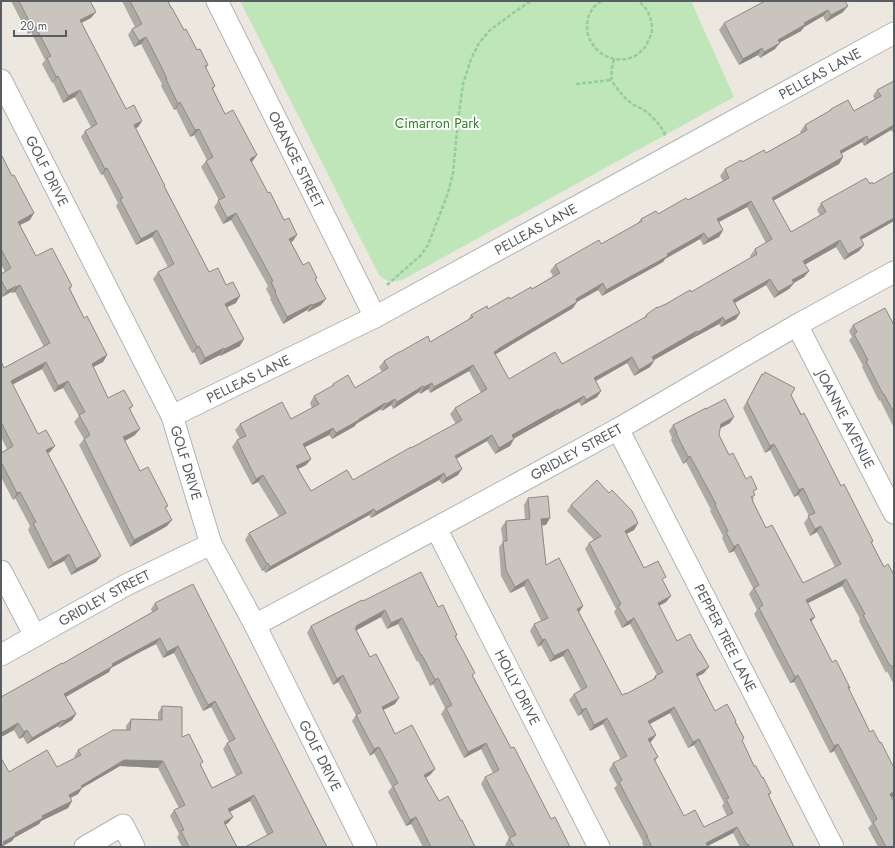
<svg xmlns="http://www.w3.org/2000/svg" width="895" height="848" font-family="Jost,sans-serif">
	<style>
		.green { fill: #bfe6b9 }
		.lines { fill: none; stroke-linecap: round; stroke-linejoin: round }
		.minor-casing { stroke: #b0b4b8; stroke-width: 23 }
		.path { stroke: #94cc9c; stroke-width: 2.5; stroke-dasharray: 4 2; stroke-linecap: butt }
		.minor { stroke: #fff; stroke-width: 21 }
		.wall { fill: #ada9a3; fill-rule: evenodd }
		.shaded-wall { fill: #8d8985 }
		.building { fill: #c9c4be; stroke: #8d8985; fill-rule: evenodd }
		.labels { text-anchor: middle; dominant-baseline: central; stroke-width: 4; stroke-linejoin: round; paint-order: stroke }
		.street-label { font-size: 14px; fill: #585d61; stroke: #fff }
		.park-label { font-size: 14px; fill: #36812e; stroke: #fff }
	</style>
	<rect width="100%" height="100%" fill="#ece7df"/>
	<!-- green -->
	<path class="green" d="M 240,1 L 691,1 L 734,97 L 402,280 C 391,282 388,283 379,275 Z"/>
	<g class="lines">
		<!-- minor casing -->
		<g class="minor-casing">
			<g id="minor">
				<path id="s1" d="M 217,1 L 375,317"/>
				<path id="s2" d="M 1,80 L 172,416 L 211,544 L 255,625 L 366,847"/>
				<path id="s3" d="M 797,325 L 894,513"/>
				<path id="s4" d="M 172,416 L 375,317 L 894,33"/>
				<path id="s5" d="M 618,429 L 833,847"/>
				<path id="s6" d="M 436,528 L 599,847"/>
				<polyline points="1,571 35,636"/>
				<path id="s7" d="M 255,625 L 436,528 L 618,429 L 797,325 L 894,272"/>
				<path id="s8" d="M 1,655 L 126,585 L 211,544"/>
				<polyline points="85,847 123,825 134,847"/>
			</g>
		</g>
		<!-- path -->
		<g class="path">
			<path d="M 601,1 C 599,3 596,5 594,7 C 574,32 600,67 630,58 C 636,56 641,52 645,47 C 648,42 651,36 652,30 C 652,19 648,8 638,1"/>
			<path d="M 614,59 L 612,68 L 611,80 C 617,88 622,96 630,102 C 634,106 639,107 644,110 C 654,118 661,125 666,137"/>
			<polyline points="576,84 611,80"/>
			<polyline points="387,285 421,255 428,245 448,193 453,173 458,120 463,84 471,59 479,43 490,30 516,11 531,1"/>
		</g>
		<!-- minor -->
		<use href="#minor" class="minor"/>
	</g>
	<!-- wall -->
	<g class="wall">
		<polygon points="11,1 90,1 91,18 81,23 126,109 142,121 138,127 136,128 165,186 165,187 209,272 236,303 227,307 240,346 220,356 220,355 200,365 194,352 192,353 153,279 158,272 168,267 152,237 136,245 116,206 118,203 103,174 101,175 81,137 85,131 91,127 75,97 63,103 53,82 52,83 42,64 45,60 31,32 28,34"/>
		<polygon points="122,1 168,1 184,30 197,50 208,65 206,68 215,86 213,89 225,114 257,155 251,162 293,241 291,242 303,265 315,279 321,305 308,312 307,310 283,324 270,299 271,298 266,289 268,286 231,220 223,224 214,207 219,200 201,167 206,161 207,160 194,135 190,137 176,109 174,110 161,86 162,84 157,75 141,44 134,47 128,35 132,29 135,27"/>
		<polygon points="845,1 843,12 826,22 823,16 804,27 801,31 779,43 775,49 760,58 758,55 739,65 719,30 724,23"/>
		<path d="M 894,79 L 894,131 L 892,132 L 891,130 L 864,146 L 862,142 L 841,154 L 843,157 L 839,164 L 773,201 L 791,232 L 820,215 L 817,210 L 821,203 L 870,184 L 894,221 L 861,240 L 864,245 L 859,251 L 844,260 L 836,247 L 805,264 L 809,271 L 804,277 L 794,283 L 789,289 L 774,298 L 766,285 L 735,303 L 740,313 L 736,319 L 721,327 L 719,324 L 693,338 L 653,360 L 654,361 L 650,367 L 634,376 L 627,363 L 596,381 L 601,391 L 597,397 L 581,406 L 579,402 L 554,416 L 514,438 L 514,439 L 510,446 L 495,454 L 487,441 L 456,459 L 458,475 L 442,484 L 439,480 L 371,518 L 369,515 L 265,573 L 264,570 L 262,571 L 245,540 L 249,533 L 279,516 L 258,482 L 252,485 L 232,447 L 237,440 L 240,439 L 235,430 L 240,424 L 291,419 L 312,408 L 310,403 L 314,396 L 331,387 L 333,384 L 355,388 L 382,372 L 379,367 L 384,361 L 400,352 L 430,342 L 468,320 L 471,315 L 488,309 L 532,289 L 553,276 L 550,271 L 555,265 L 601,244 L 637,224 L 641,219 L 658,214 L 688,200 L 723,181 L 720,176 L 725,169 L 766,153 L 801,133 L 800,132 L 805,125 L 830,111 L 831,109 L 854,111 L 875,100 L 873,96 L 877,90 L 892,82 ZM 747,207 L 766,243 L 755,249 L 750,256 L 751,258 L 691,292 L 657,308 L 646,315 L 644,318 L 562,364 L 509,379 L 495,354 L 496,354 L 573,308 L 577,302 L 598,290 L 602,296 L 663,262 L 665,259 L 700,239 L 703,245 L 719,237 L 723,230 L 719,222 ZM 469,371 L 481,393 L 455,408 L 450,414 L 456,424 L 353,480 L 311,491 L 298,469 L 306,465 L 311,459 L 305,447 L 329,435 L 332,439 L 355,426 L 356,424 L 381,409 L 382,411 L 391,405 L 393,409 L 419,392 L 420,394 L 428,389 L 430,393 Z"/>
		<polygon points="1,154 30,220 20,225 36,256 72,286 70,289 84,318 107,355 103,362 93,367 108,398 133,406 130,409 135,435 125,441 140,471 166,508 167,526 130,547 79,445 84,439 74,422 79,416 63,388 54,392 42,369 12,384 38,434 50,452 48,453 101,556 96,562 71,575 64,561 48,569 28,530 30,526 15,498 13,500 1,477 1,453 7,449 1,437 1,361 4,368 44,347 15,292 12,293 11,292 2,297 1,295 1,274 5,272 1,264"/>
		<polygon points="853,325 894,325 894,428 880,400 879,401 862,367 863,366 849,340 852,337 849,331"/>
		<polygon points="765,372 791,395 841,486 873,541 872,543 884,567 894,575 894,685 887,671 886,673 859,621 860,619 842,586 808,603 811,622 832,662 850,688 849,689 870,732 894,768 894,796 892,797 894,847 878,847 868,828 872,824 834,751 830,753 794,682 790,683 754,614 757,610 749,594 753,588 734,551 729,553 722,538 723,536 710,511 711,510 686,462 683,464 671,440 672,438 669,431 673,425 706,409 730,423 720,428 719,435 729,455 746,479 754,493 753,501 766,528 803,583 835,567 817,532 810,536 804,523 809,516 798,495 794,497 770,450 765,453 743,408 758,381 762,374 763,375"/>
		<path d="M 528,498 L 546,525 L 542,525 L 546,565 L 583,606 L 579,612 L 622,695 L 626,694 L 652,681 L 655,676 L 657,675 L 630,624 L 622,628 L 614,612 L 616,609 L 585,549 L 589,543 L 594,540 L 567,511 L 571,505 L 638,523 L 634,530 L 626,534 L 644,568 L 663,581 L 671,596 L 666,602 L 659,606 L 677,641 L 704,673 L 697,677 L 715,711 L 736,721 L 736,722 L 744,738 L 742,741 L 754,766 L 771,793 L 769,796 L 794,847 L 740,847 L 733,833 L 707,846 L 708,847 L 644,847 L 642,843 L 643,842 L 614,788 L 617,785 L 609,770 L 613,763 L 621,760 L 603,724 L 590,731 L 581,714 L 578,716 L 569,700 L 574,694 L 581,690 L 563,656 L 550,662 L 541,645 L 538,647 L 530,631 L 534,624 L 541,621 L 524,586 L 510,593 L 501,576 L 499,547 L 503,542 L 501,528 L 506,521 L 525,520 L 524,505 ZM 670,713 L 688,748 L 694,745 L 724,803 L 722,806 L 727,816 L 704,827 L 684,816 L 655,761 L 658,757 L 650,742 L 656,735 L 650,724 Z"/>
		<polygon points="363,601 438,607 457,635 456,637 473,676 511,748 551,819 570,847 506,847 505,845 509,838 481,784 485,777 493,773 481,749 464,758 441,714 445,708 433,684 430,686 418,661 417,662 398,624 387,629 381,617 356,630 395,704 383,710 395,734 435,769 430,775 426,778 439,801 475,847 423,847 411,824 406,826 388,792 392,787 374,753 370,756 352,721 356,715 338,682 333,685 307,633 311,626"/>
		<polygon points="155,603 327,847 267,835 250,801 230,812 233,817 228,823 225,825 237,847 182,847 177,837 179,834 170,816 174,810 179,808 158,768 120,766 82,788 78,794 70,798 72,801 68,808 41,821 39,824 14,838 12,841 3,846 9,772 57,767 75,758 74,757 78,750 126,730 126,726 131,719 158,720 158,713 162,706 201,765 212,788 236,776 223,749 227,743 229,742 211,707 203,711 174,653 163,658 156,644 142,651 111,668 109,672 66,697 76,714 72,720 59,728 58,726 27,744 23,737 19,739 14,730 1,737 1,697 62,664 152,612 151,609"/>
	</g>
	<!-- shaded-wall -->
	<g class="shaded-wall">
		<polygon points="848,6 843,12 826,22 831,15"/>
		<polygon points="828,10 823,16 804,27 801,31 773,46 778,40 804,23"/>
		<polygon points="96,12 91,18 75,26 80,20"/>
		<polygon points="35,26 31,32 28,34 32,27"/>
		<polygon points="146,37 141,44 134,47 139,41"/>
		<polygon points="780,43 775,49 760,58 764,52"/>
		<polygon points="762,48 758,55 739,65 743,59"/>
		<polygon points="58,76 53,82 52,83 56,77"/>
		<polygon points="80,90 75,97 63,103 68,96"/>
		<polygon points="180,102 176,109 174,110 178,104"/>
		<polygon points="142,121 138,127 130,131 134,125"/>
		<polygon points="894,125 894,127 891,130 864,146 868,140"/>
		<polygon points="199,129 194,135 190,137 195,130"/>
		<polygon points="867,136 862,142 835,157 840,151"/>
		<polygon points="257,155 252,162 245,165 250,159"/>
		<polygon points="843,157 839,164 767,204 772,198"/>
		<polygon points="107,168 103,174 101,175 105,169"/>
		<polygon points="751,201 747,207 713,225 717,219"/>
		<polygon points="34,213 30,220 14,228 18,222"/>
		<polygon points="236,213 231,220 223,224 227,218"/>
		<polygon points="894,218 894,221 855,243 860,237"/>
		<polygon points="157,230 152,237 136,245 141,239"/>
		<polygon points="723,230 719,237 703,245 708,239"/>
		<polygon points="704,233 700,239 665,259 663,262 602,296 606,290"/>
		<polygon points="297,235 293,241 285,245 289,239"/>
		<polygon points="840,240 836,247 799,268 803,261"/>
		<polygon points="864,245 859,251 844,260 848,254"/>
		<polygon points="809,271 804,277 788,286 792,280"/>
		<polygon points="770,279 766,285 729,306 733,300"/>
		<polygon points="603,283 598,290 571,305 576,299"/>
		<polygon points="794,283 789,289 774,298 778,292"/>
		<polygon points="20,285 15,292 12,293 16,287"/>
		<polygon points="16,286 11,292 2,297 7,291"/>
		<polygon points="240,296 236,303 221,310 225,304"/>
		<polygon points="326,299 321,305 308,312 313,305"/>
		<polygon points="577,302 573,308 496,354 494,356 494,352 498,349"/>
		<polygon points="312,304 307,310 283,324 287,317"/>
		<polygon points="740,313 736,319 721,327 725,321"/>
		<polygon points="723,317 719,324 693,338 698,332"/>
		<polygon points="697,331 693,338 647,364 652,357"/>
		<polygon points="244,339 240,346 220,356 225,349"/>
		<polygon points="199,346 194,352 192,353 197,347"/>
		<polygon points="224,348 220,355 200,365 205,358"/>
		<polygon points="107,355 103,362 87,370 92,364"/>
		<polygon points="632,357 627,363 590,384 594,378"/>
		<polygon points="654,361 650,367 634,376 639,370"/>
		<polygon points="46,362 42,369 6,388 11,381"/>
		<polygon points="473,365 469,371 430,393 434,387"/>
		<polygon points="68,381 63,388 54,392 58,386"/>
		<polygon points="432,383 428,389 420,394 424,387"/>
		<polygon points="423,386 419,392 393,409 397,402"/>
		<polygon points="601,391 597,397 581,406 586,400"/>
		<polygon points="584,396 579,402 554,416 559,410"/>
		<polygon points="395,399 391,405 382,411 386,404"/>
		<polygon points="385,403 381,409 356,424 355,426 332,439 336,433"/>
		<polygon points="558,409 554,416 508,442 512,435"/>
		<polygon points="734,417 730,423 717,430 721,424"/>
		<polygon points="333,428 329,435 299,450 303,444"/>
		<polygon points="140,429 135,435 119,444 123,437"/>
		<polygon points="492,435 487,441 450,462 455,456"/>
		<polygon points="514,439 510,446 495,454 499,448"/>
		<polygon points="774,444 770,450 765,453 770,446"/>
		<polygon points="55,446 50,452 42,456 46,450"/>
		<polygon points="690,456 686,462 683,464 688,457"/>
		<polygon points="311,459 306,465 292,472 296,466"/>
		<polygon points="462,469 458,475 442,484 446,478"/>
		<polygon points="444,473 439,480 371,518 376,512"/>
		<polygon points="263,475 258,482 252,485 256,479"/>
		<polygon points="803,488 798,495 794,497 799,490"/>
		<polygon points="20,492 15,498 13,500 17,493"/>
		<polygon points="374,509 369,515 265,573 270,567"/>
		<polygon points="550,518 546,525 537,526 541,519"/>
		<polygon points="172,520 167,526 130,547 134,540"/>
		<polygon points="638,523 634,530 620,537 625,531"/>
		<polygon points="821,526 817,532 810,536 815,529"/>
		<polygon points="738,544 734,551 729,553 734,547"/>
		<polygon points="69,554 64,561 48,569 53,563"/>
		<polygon points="101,556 96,562 71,575 76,569"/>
		<polygon points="268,563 264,570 262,571 267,564"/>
		<polygon points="528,579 524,586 510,593 515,587"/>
		<polygon points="846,579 842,586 802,606 806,600"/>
		<polygon points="671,596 666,602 653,609 658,603"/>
		<polygon points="583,606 579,612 577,609"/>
		<polygon points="385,610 381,617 355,631 353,634 356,626"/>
		<polygon points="815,617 810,623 810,619"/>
		<polygon points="402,618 398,624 387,629 391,623"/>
		<polygon points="634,618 630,624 622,628 627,622"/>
		<polygon points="160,638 156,644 142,651 111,668 109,672 60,700 64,694 112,664 147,645"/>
		<polygon points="545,639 541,645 538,647 542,640"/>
		<polygon points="178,646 174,653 163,658 167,652"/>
		<polygon points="568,649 563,656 550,662 554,656"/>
		<polygon points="709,667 704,673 691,680 696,674"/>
		<polygon points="343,675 338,682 333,685 337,679"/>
		<polygon points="798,675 794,682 790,683 795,677"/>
		<polygon points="438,678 433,684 430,686 435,680"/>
		<polygon points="399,698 395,704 377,713 382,707"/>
		<polygon points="215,701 211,707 203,711 208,705"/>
		<polygon points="674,707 670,713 644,727 648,721"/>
		<polygon points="586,708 581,714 578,716 582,710"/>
		<polygon points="76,714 72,720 59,728 64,721"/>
		<polygon points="607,718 603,724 590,731 594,725"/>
		<polygon points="63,720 58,726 27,744 32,738"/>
		<polygon points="18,723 14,730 1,737 1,733"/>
		<polygon points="27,730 23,737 19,739 24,732"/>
		<polygon points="656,735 651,742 644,745 648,739"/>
		<polygon points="699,739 694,745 688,748 693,742"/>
		<polygon points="486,743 481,749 464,758 468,752"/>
		<polygon points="838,744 834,751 830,753 834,746"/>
		<polygon points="379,747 374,753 370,756 374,749"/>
		<polygon points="124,760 163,761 158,768 120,766 82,788 78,794 64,801 69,795 81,786"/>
		<polygon points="435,769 430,775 419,781 424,775"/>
		<polygon points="894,792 894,796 886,801 890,794"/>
		<polygon points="254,795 250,801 224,815 228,809"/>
		<polygon points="72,801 68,808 41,821 39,824 14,838 12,841 1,847 1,845 3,842 15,833 42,816"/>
		<polygon points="233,817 228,823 219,828 224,822"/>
		<polygon points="416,817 411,824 406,826 410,820"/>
		<polygon points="737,827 733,833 706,847 706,843"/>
	</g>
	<!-- building -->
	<g class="building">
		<polygon points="19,1 90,1 96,12 80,20 126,109 134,105 142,121 134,125 165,186 164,186 209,272 218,268 226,285 233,282 240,296 225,304 244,339 225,349 224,348 205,358 199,346 197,347 158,272 174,264 157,230 141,239 120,199 123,198 107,168 105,169 85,131 97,124 80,90 68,96 58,76 56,77 47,58 51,56 35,26 32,27"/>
		<polygon points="130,1 168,1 171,8 172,8 184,30 186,29 197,50 200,49 208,65 205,66 215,86 212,88 225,114 233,110 257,155 250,159 268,193 270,192 284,220 289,218 297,235 289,239 303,265 309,262 317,278 315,279 326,299 313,305 312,304 287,317 275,293 276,292 271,282 273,281 236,213 227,218 218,200 225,197 206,161 213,157 199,129 195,130 180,102 178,104 166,79 167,79 162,68 146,37 139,41 132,29 142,24"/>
		<polygon points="765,1 845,1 848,6 831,15 828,10 804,23 806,24 778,40 780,43 764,52 762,48 743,59 724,23"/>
		<path d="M 894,81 L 894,125 L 868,140 L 867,136 L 840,151 L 843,157 L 772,198 L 791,232 L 826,212 L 821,203 L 866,178 L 870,184 L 872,182 L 873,184 L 894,172 L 894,218 L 860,237 L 864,245 L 848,254 L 840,240 L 803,261 L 809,271 L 792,280 L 794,283 L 778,292 L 770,279 L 733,300 L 740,313 L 725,321 L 723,317 L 698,332 L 697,331 L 652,357 L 654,361 L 639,370 L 632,357 L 594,378 L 601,391 L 586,400 L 584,396 L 559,410 L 558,409 L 512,435 L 514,439 L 499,448 L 492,435 L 455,456 L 462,469 L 446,478 L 444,473 L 376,512 L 374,509 L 270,567 L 268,563 L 267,564 L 249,533 L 286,513 L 263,475 L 256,479 L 237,440 L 246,436 L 240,424 L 282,402 L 291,419 L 319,404 L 314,396 L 334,385 L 333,384 L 348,375 L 355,388 L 388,368 L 384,361 L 399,352 L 400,352 L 428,336 L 430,342 L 473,317 L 471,315 L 487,306 L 488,309 L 509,297 L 510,299 L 531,287 L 532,289 L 560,273 L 555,265 L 599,240 L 601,244 L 642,221 L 641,219 L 656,211 L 658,214 L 686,198 L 688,200 L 729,178 L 725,169 L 741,160 L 742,162 L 764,150 L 766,153 L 807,130 L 805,125 L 831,110 L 831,109 L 848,100 L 854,111 L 881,96 L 877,90 ZM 751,201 L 772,239 L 755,249 L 757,254 L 691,292 L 690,290 L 666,304 L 657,308 L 657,307 L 646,315 L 647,316 L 562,364 L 555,352 L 509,379 L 494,352 L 498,350 L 498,349 L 577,302 L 576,299 L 603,283 L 606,290 L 668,256 L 667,254 L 704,233 L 708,239 L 723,230 L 717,219 ZM 473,365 L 487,389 L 455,408 L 462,420 L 411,448 L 411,447 L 353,480 L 347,470 L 311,491 L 296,466 L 311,459 L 303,444 L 333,428 L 336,433 L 359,420 L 359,419 L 385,403 L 386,404 L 395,399 L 397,402 L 423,386 L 424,387 L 432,383 L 434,387 Z"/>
		<polygon points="1,154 12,176 14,175 34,213 18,222 36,256 52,248 72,286 69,288 84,318 87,316 107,355 92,364 108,398 124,390 133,406 129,408 140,429 123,437 140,471 148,467 168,506 165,507 172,520 134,540 84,439 90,435 79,415 85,412 68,381 58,386 46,362 11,381 38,434 46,430 55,446 46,450 101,556 76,569 69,554 53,563 33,523 36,522 20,492 17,493 1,462 1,453 13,446 1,422 1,361 4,368 50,343 20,285 16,287 16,286 7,291 1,280 1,274 11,268 1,249"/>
		<polygon points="885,308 894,325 894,413 884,394 883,394 866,361 868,360 854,334 857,332 853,325"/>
		<polygon points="765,372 795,388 791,395 801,415 804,413 841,486 844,484 873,541 871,542 884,567 888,564 894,575 894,670 891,665 890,666 863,615 865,614 846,579 806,600 815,617 810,619 832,662 836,660 850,688 848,687 870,732 873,730 880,743 881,742 894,768 894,792 890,794 894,802 894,847 886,847 873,822 877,819 838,744 834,746 798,675 795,677 759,608 763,605 754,588 759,585 738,544 734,547 726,532 728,531 715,505 716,504 690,456 688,457 676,433 677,433 673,425 706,408 706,409 725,399 734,417 721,424 719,435 729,455 733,453 746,479 751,476 757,489 753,491 755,495 751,497 753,500 752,500 766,528 772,525 803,583 841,564 821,526 815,529 808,516 815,513 803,488 799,490 774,444 770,446 747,402 762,374 763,375"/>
		<path d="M 597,480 L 609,493 L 612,490 L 632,511 L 638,523 L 625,531 L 644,568 L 658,561 L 666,577 L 662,579 L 671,596 L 658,603 L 677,641 L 690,634 L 699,651 L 700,651 L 709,667 L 696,674 L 715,711 L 727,704 L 736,721 L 735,722 L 744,738 L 742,740 L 754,766 L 756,766 L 762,778 L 763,777 L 771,793 L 768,794 L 794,847 L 750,847 L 748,844 L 747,845 L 737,827 L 706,843 L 708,847 L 652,847 L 647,837 L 648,837 L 619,782 L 622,780 L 613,763 L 627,756 L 607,718 L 594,725 L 586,708 L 582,710 L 574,694 L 587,687 L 568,649 L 554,656 L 545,639 L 542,640 L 534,624 L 548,618 L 528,579 L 515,587 L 506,570 L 503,541 L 507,541 L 506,521 L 530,519 L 528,498 L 548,496 L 550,518 L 541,519 L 546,565 L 559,558 L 583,606 L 577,609 L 622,695 L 626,693 L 626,694 L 656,678 L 655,676 L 663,672 L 634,618 L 627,622 L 618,606 L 621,604 L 589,543 L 601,536 L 571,505 ZM 674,707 L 693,742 L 699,739 L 729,798 L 726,799 L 733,813 L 704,827 L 695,810 L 684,816 L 654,759 L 658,757 L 648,739 L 656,735 L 648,721 Z"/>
		<polygon points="421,572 438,607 443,605 457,635 455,636 475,673 472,675 511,748 514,747 551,819 555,817 570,847 514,847 509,838 516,835 485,777 499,770 486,743 468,752 446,708 452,705 438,678 435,680 422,655 421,655 402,618 391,623 385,610 356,626 357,628 355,628 370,657 376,654 399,698 382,707 395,734 412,725 435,769 424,775 439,801 448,796 461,821 462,820 475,847 431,847 416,817 410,820 393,786 398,783 379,747 374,749 356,715 361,712 343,675 337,679 311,626 362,600 363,601"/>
		<polygon points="193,584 327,847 245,847 273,832 254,795 228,809 233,817 224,822 237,847 189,847 181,831 184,830 174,810 185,805 163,761 124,760 81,786 82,788 69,795 72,801 42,816 43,818 15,833 16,835 3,842 4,844 1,846 1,758 9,772 47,750 57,767 81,755 78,750 113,730 130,730 131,719 162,720 162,706 182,707 182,737 189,734 203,762 200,764 212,788 242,773 227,743 235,739 215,701 208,705 178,646 167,652 160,638 147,645 112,664 113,666 64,694 76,714 64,721 63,720 32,738 27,730 24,732 18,723 1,733 1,697 62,663 62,664 158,609 155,603"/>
	</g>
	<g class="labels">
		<!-- street labels -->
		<g class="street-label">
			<text stroke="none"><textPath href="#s4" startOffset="733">PELLEAS LANE</textPath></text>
			<text stroke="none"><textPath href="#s1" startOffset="177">ORANGE STREET</textPath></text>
			<text stroke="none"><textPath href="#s2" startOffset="102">GOLF DRIVE</textPath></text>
			<text stroke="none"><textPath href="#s4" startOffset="409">PELLEAS LANE</textPath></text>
			<text stroke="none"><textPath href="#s4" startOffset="85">PELLEAS LANE</textPath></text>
			<text stroke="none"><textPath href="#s3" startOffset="106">JOANNE AVENUE</textPath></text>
			<text stroke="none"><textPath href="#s7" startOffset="365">GRIDLEY STREET</textPath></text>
			<text stroke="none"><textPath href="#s2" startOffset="426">GOLF DRIVE</textPath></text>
			<text stroke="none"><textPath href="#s8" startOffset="118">GRIDLEY STREET</textPath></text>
			<text stroke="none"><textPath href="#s5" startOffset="235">PEPPER TREE LANE</textPath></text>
			<text stroke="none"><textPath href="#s6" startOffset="179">HOLLY DRIVE</textPath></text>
			<text stroke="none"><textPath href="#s2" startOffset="749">GOLF DRIVE</textPath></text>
		</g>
		<!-- park labels -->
		<g class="park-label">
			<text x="437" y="123">Cimarron Park</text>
		</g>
	</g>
	<!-- border -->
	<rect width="895" height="848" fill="none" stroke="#585d61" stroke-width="4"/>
	<!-- scale -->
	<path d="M14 30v6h52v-6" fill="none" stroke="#585d61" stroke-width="2"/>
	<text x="20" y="30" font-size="12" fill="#585d61" stroke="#ffffff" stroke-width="3" paint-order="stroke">20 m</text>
</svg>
